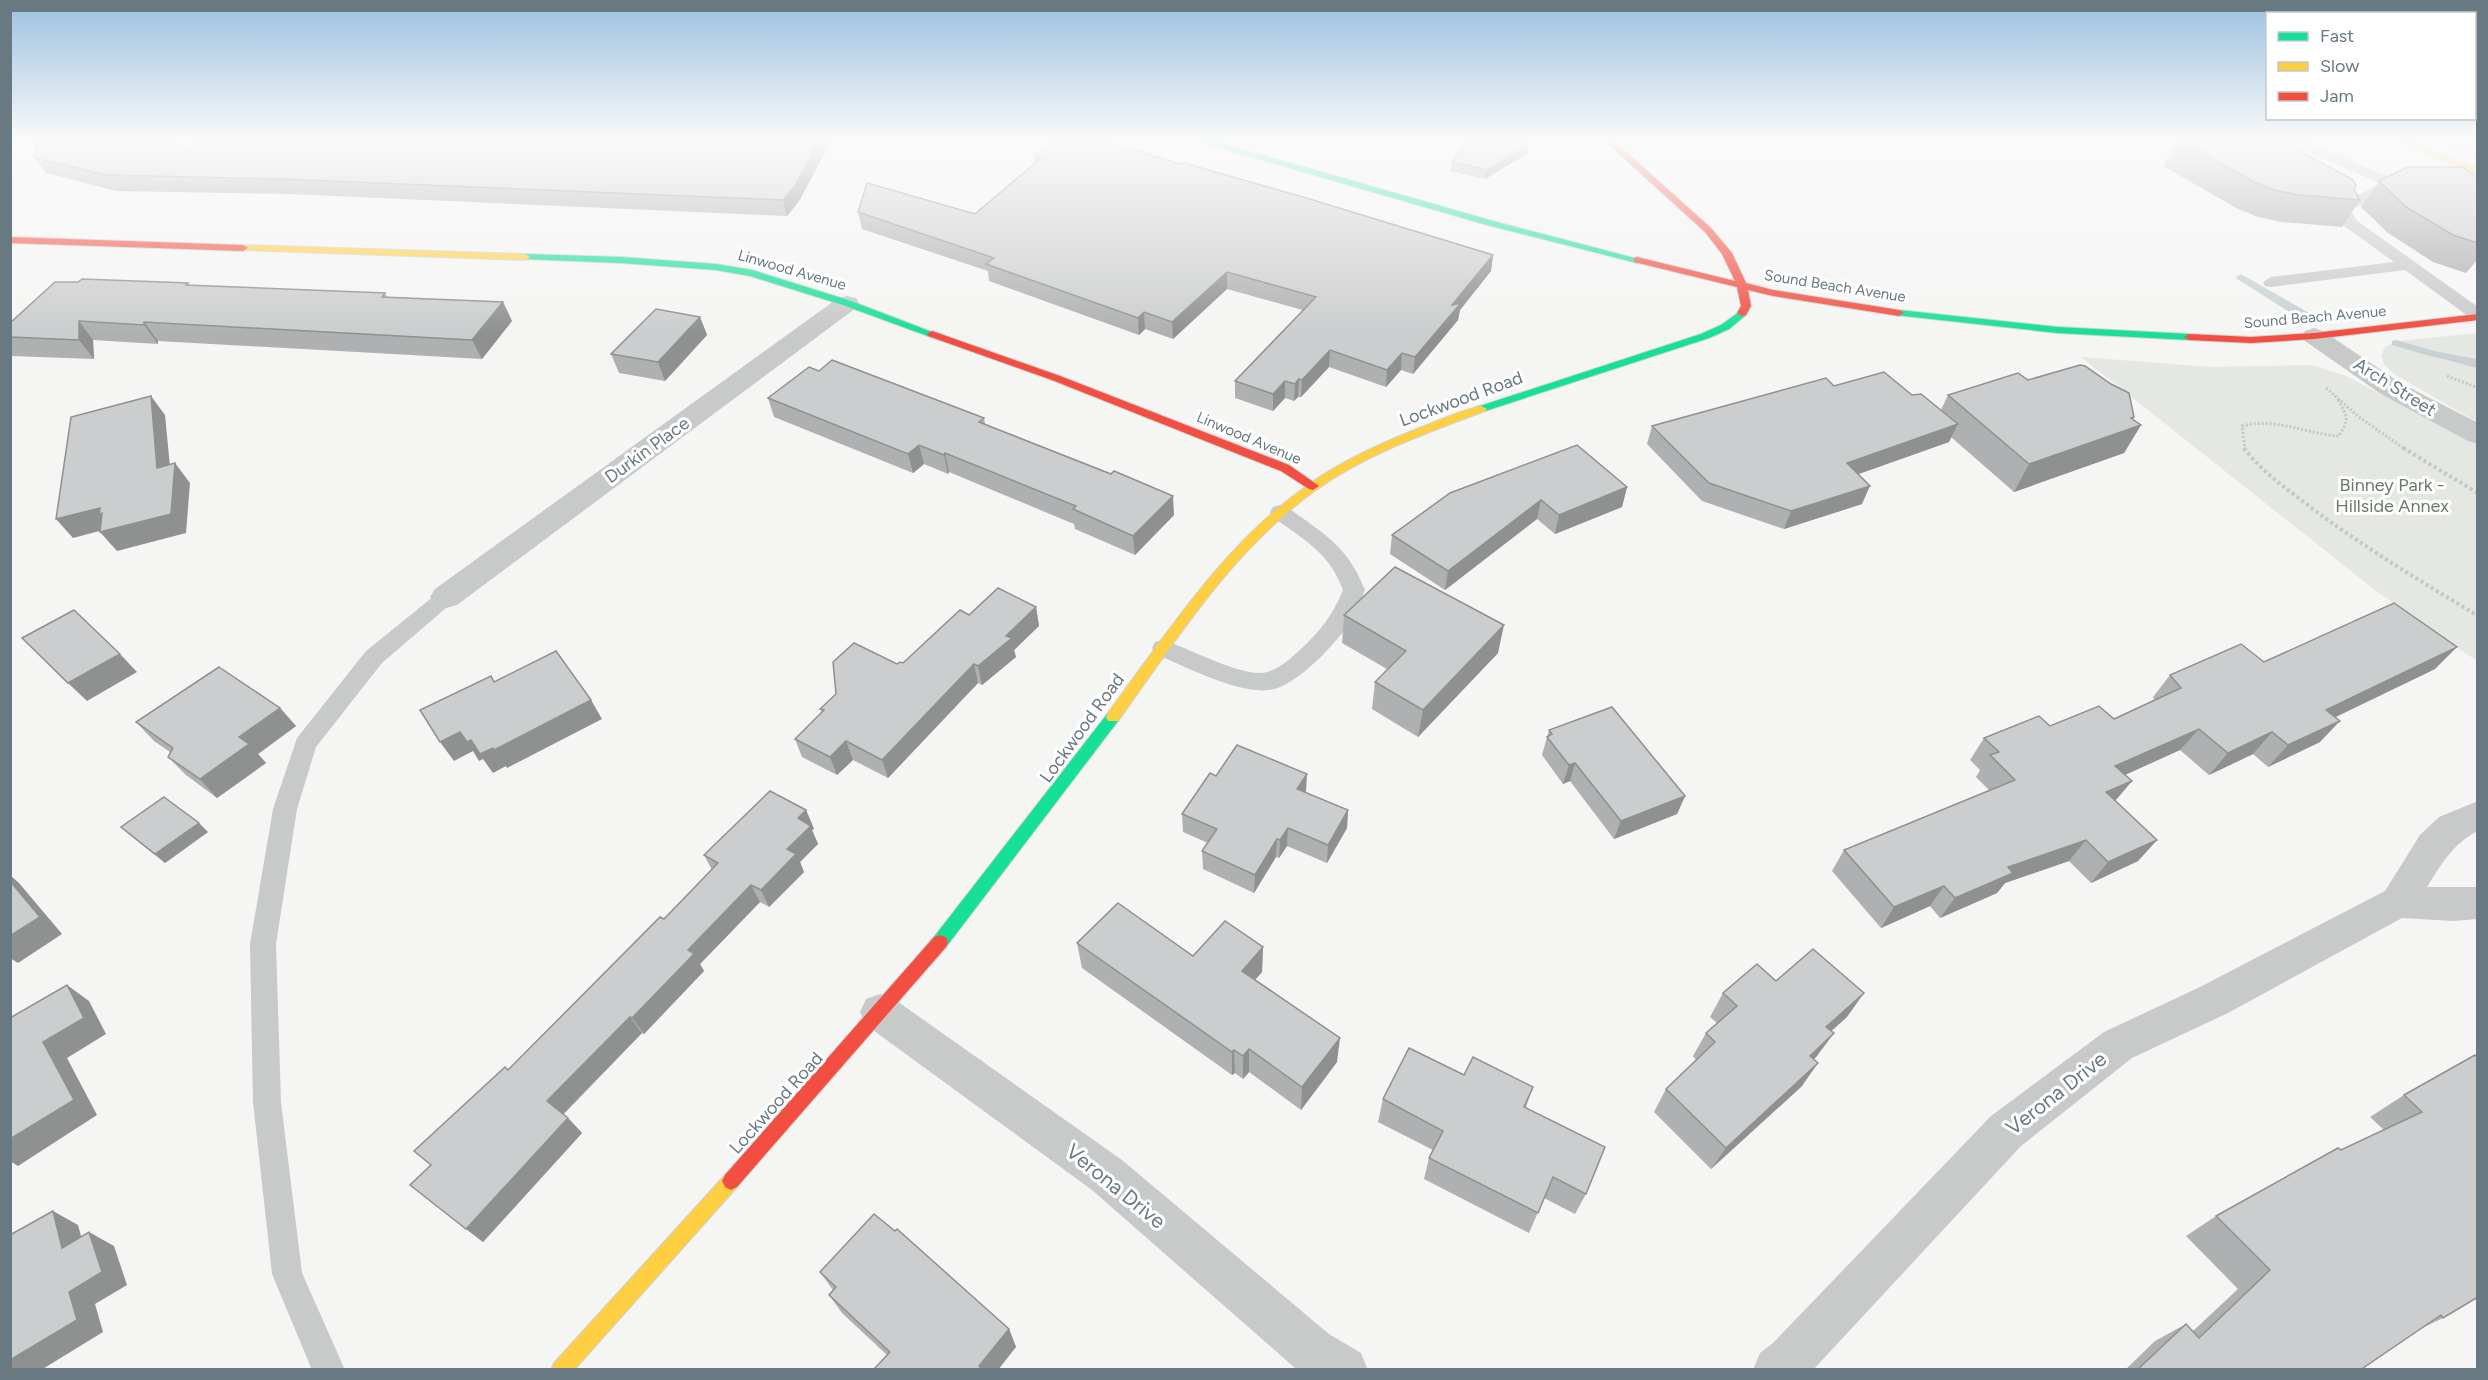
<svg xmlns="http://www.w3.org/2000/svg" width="2488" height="1380" font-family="Figtree,sans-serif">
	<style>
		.green { fill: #e4e7e2 }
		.water { fill: #c9d1d3 }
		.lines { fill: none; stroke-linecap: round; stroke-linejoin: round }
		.stream { fill: #c9d1d3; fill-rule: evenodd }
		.fast-casing { stroke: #d1d2d2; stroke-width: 2 }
		.slow-casing { stroke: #d1d2d2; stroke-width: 2 }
		.jam-casing { stroke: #d1d2d2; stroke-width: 2 }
		.path-far1 { stroke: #c6c7c8; stroke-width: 3; stroke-dasharray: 2 2; stroke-linecap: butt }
		.path { stroke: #c6c7c8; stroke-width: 4; stroke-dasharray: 3 3; stroke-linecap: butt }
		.lane { fill: #c8caca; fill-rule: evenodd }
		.street { fill: #c8caca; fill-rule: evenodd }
		.fast { fill: #16e098; fill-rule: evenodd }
		.slow { fill: #ffcf43; fill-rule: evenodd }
		.jam { fill: #f24e42; fill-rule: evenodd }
		.wall { fill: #afb0b1 }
		.shaded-wall { fill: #8f9090 }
		.building { fill: #cccdce; stroke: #8f9090; stroke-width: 1.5 }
		.labels { text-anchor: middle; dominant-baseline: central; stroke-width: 6; stroke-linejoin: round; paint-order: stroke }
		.far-street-label { font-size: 15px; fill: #687981; stroke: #fff }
		.street-label { font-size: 18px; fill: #687981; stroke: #fff }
		.park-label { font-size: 18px; fill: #6c7966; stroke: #fff }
		.near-street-label { font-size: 21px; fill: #687981; stroke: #fff }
	</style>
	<rect width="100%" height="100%" fill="#f5f5f4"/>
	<!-- green -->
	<g class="green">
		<polygon points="2425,141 2477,141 2477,162"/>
		<polygon points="2477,333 2477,422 2394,374 2384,364 2381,355 2385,347 2399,341"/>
		<polygon points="2081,357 2212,367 2312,365 2346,376 2477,444 2477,661 2375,590"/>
	</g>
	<!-- water -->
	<polygon class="water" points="2428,350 2477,359 2477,368 2417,352"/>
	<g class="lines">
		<!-- stream -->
		<g class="stream">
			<polygon points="2241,274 2316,317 2311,320 2293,314 2237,279 2236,277"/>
			<polygon points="2396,340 2441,353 2442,355 2437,358 2392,345 2392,341"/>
		</g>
		<!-- fast casing -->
		<g class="fast-casing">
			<g id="fast">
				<polygon points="1201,141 1214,141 1493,221 1642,260 1637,263 1487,225 1202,143"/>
				<polygon points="525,254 621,257 716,264 752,270 851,301 937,334 932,337 928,336 843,305 750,276 716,270 621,263 522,259 522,255"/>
				<polygon points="1742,310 1746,311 1746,315 1729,329 1709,338 1485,411 1477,411 1475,409 1477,407 1701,334 1721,325"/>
				<polygon points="1899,310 2058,327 2189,334 2194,337 2189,340 2058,333 1895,315 1895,311"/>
				<polygon points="1113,712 1118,713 1120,717 1118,721 946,947 940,949 934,947 932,942 934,937 1108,713"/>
			</g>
		</g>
		<!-- slow casing -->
		<g class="slow-casing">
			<g id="slow">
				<polygon points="2396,141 2407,141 2478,169 2478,175"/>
				<polygon points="243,245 525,254 530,257 525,260 240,250 240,246"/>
				<path d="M 1481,406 L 1487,409 L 1485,411 C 1427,433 1366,454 1316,490 C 1232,550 1177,639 1118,721 L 1108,721 L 1106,717 L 1108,713 C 1168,632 1224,544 1308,485 C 1341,461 1379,444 1417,429 C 1438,421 1459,411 1481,406 Z"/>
				<polygon points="731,1172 737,1175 740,1181 737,1187 574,1370 551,1370 554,1363 725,1175"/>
			</g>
		</g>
		<!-- jam casing -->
		<g class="jam-casing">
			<g id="jam">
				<polygon points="1605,141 1614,141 1711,228 1732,253 1746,283 1773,290 1899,310 1904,313 1899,316 1773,296 1748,290 1751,306 1746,315 1742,316 1737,313 1741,306 1737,287 1634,262 1634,258 1637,257 1735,281 1722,254 1705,232"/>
				<polygon points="10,237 243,245 248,248 243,251 10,243"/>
				<polygon points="2478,314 2478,320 2314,339 2251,343 2189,340 2184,337 2189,334 2251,337 2314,333"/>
				<polygon points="932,331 1060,376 1289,465 1319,486 1313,490 1309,489 1281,471 1052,380 928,336 927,334"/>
				<polygon points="940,935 946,937 948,942 946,947 737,1187 731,1190 725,1187 722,1181 725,1175 934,937"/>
			</g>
		</g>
		<!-- path-far1 -->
		<g class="path-far1">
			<polyline points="2447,376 2478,388"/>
			<polyline points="2326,388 2359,417 2406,450"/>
			<path d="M 2245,450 L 2242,426 C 2275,417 2306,434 2339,436 C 2349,419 2348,417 2338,400"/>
		</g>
		<!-- path -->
		<g class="path">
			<path d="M 2244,448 C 2261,471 2283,486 2305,503 C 2360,545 2419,580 2478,616"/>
			<polyline points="2403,448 2478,493"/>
		</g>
		<!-- lane -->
		<g class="lane">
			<polygon points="2288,141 2307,141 2398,181 2401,184 2398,187 2348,211 2352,212 2356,220 2478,307 2478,320 2472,319 2405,270 2271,287 2265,286 2263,282 2271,277 2394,262 2343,225 2338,215 2342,211 2336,207 2339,204 2381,184 2290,144"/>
			<path d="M 1280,505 L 1287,507 C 1324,534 1347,545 1365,590 C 1361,600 1358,611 1352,620 C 1337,642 1297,687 1269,690 C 1237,694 1185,666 1155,654 L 1152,648 L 1155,642 L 1163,640 C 1187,647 1244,679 1267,672 C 1281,668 1291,658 1301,649 C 1320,631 1333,615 1343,590 C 1329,552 1304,540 1273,517 L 1270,512 L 1273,507 Z"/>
			<polygon points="446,589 453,592 457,597 453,602 382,663 316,747 297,809 276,944 281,1102 302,1273 345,1370 312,1370 272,1274 253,1102 250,944 273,809 297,738 366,651 439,592"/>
		</g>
		<!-- street -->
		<g class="street">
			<polygon points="847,296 856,298 859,303 856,308 457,605 446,608 435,605 430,597 435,589 838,298"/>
			<polygon points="2314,328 2323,331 2399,382 2478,423 2478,444 2468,441 2381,394 2305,341 2301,336 2305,331"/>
			<path d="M 2478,801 L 2478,831 C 2453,843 2441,865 2427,887 L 2478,887 L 2478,919 L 2453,921 L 2402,918 L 2228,1013 L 2132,1058 L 2021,1146 L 1813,1370 L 1753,1370 L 1760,1353 L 1773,1343 L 1991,1116 L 2104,1032 L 2200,987 L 2385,891 L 2420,835 L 2439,817 Z"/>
			<polygon points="880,994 894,999 1122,1160 1329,1334 1361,1353 1368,1370 1295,1368 1092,1190 866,1025 860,1012 866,999"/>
		</g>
		<!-- fast -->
		<use href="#fast" class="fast"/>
		<!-- slow -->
		<use href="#slow" class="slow"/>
		<!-- jam -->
		<use href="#jam" class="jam"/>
	</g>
	<!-- wall -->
	<g class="wall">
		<polygon points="198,141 831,141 799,201 787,216 290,194 116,191 46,173 35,158 193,148"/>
		<polygon points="2177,141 2280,141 2354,189 2360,200 2342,227 2282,222 2258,217 2238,209 2163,166"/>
		<polygon points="1529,145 1527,154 1485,179 1450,171 1452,162"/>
		<polygon points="1034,155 1180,164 1493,255 1491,271 1460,310 1458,320 1413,374 1401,370 1386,387 1329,367 1301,397 1298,397 1294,401 1285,398 1273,411 1235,398 1235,381 1303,310 1227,289 1173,339 1145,329 1139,335 989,281 988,271 862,229 858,212 975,214 1035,163"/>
		<polygon points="2478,179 2478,259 2466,273 2433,262 2388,233 2361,207 2379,181"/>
		<polygon points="78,282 188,283 190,285 385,293 387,297 503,302 512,321 482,359 158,341 158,344 93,340 94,359 11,356 10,323"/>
		<polygon points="700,317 707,335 665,381 619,373 611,354"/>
		<polygon points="2028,380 2134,417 2133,419 2141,425 2124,453 2014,492 1951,437 1949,442 1858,474 1862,504 1784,529 1702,501 1647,444 1652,426 1834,386 1912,395 1941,410 1948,395"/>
		<polygon points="768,398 984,418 985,424 1174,515 1135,555 1075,529 1074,524 949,472 948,474 924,464 913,473 774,417"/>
		<polygon points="1627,487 1622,507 1555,534 1537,519 1445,590 1390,554 1392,535 1450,493"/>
		<polygon points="1036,607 1039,626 1014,650 1016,657 982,685 978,683 888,778 853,760 837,775 802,757 795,739 822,712 820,709 897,664 903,663 969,615"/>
		<polygon points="1344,615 1498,653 1418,737 1372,709 1375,682 1387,669 1342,643"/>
		<polygon points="2264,662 2435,669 2336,717 2320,742 2268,767 2253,754 2209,775 2180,750 2125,775 2132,781 2115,801 2157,840 2138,861 2091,883 2069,861 2005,883 1997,893 1940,918 1930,906 1881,928 1832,871 1844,850 1989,790 1976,777 1980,770 1970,760 1984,738 2050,726 2114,719 2155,700 2153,697 2170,675"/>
		<polygon points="280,708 296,726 258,754 266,763 217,798 186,775 168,757 170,752 154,741 136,722"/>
		<polygon points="1549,730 1685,796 1677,814 1614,839 1570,781 1563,784 1542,755"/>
		<polygon points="1216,776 1305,792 1348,810 1347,828 1327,863 1287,846 1279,858 1276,857 1254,893 1203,869 1202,851 1208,843 1183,832 1182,814"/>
		<polygon points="806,810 814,829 812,830 818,844 800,862 804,872 769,907 760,902 700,964 704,971 644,1034 642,1033 564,1114 582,1133 483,1242 410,1185 431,1165 508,1070 664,919 712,870 704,855"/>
		<polygon points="121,827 208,832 165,863 131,836"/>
		<polygon points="1077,943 1193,956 1263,947 1262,972 1255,980 1337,1062 1301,1110 1249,1072 1243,1079 1235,1073 1232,1075 1082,968"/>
		<polygon points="1776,981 1847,1017 1831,1031 1817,1056 1814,1059 1802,1086 1711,1169 1654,1112 1666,1089 1696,1060 1693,1056 1706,1033 1717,1023 1710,1017 1723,993"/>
		<polygon points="2475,1055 2443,1318 2422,1328 2360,1370 2125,1370 2155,1341 2186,1324 2193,1331 2238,1289 2186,1236 2216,1216 2341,1150 2384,1130 2370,1117 2404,1095"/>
		<polygon points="1464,1075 1533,1087 1526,1107 1586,1194 1575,1214 1544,1198 1529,1233 1424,1179 1429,1158 1433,1150 1378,1122 1383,1099"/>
		<polygon points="820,1272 1009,1329 1016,1347 887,1355 842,1313 829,1295 833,1290"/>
	</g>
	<!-- shaded-wall -->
	<g class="shaded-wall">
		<polygon points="819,141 831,141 799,201 787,216 783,200"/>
		<polygon points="1529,145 1527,154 1485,179 1487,170"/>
		<polygon points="1493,255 1491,271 1460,310 1458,320 1413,374 1415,357 1452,305"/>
		<polygon points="1227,272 1227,289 1173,339 1172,322"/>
		<polygon points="503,302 512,321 482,359 472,340"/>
		<polygon points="1144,312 1145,329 1139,335 1138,318"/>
		<polygon points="700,317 707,335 665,381 658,362"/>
		<polygon points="79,321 93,340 94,359 79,340"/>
		<polygon points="144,322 158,341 158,344 144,325"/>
		<polygon points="1330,350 1329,367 1301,397 1302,380"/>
		<polygon points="1402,353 1401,370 1386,387 1387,370"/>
		<polygon points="1299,379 1298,397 1294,401 1295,384"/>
		<polygon points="1285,381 1285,398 1273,411 1273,394"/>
		<polygon points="151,396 165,415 172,487 157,468"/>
		<polygon points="2134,417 2126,430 2141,425 2124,453 2014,492 2029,464"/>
		<polygon points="1958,424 1949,442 1839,481 1847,463"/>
		<polygon points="919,445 924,464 913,473 908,454"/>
		<polygon points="945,453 949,472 948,474 944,455"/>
		<polygon points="175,463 190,483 186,533 117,551 100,532 111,528 73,538 56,519 100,508"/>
		<polygon points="1870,486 1862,504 1784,529 1791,511"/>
		<polygon points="1627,487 1622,507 1555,534 1559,515"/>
		<polygon points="1173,496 1174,515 1135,555 1133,536"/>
		<polygon points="1541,500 1537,519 1445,590 1448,571"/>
		<polygon points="1036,607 1039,626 1014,650 1016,657 982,685 978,666 1006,636"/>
		<polygon points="1504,625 1498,653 1418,737 1423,710"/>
		<polygon points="2457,647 2435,669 2306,731 2326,710"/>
		<polygon points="120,654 137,672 87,701 68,683"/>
		<polygon points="974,664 978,683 888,778 882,760"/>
		<polygon points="591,700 602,719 507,768 506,766 493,773 483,759 479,761 473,751 454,761 440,742 460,732 471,740 493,748"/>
		<polygon points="280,708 296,726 258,754 266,763 217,798 200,779 239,737"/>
		<polygon points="2340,721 2320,742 2268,767 2288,745"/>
		<polygon points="2199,729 2180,750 2098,787 2115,766"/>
		<polygon points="2272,732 2253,754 2209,775 2228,753"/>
		<polygon points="846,741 853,760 837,775 830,757"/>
		<polygon points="1575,763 1570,781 1563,784 1569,765"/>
		<polygon points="1307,774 1306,792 1297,789"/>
		<polygon points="2132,781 2114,802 2106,792"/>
		<polygon points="1685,796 1677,814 1614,839 1621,821"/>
		<polygon points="806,810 814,829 812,830 818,844 800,862 804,872 769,907 761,890 787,849 798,818"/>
		<polygon points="1348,810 1347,828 1327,863 1328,845"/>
		<polygon points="199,823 208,832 165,863 155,854"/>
		<polygon points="1288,828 1287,846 1279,858 1280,840"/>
		<polygon points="1277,839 1276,857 1254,893 1255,875"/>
		<polygon points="2086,840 2069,861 2005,883 1997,893 1940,918 1955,898 2008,867"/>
		<polygon points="2157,840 2138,861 2091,883 2108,862"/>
		<polygon points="10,875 19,883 62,934 18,963 10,958"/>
		<polygon points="751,885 760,902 700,964 704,971 644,1034 632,1018 688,950"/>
		<polygon points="1944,886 1930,906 1881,928 1894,907"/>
		<polygon points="1263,947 1262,972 1242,995 1242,971"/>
		<polygon points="67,985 89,1001 106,1034 67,1058 97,1115 18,1166 10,1161 10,1139 43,1042"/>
		<polygon points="1864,993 1847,1017 1810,1050 1826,1027"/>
		<polygon points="630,1017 642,1033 561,1116 547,1101"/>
		<polygon points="1834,1033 1817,1056 1794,1079 1810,1056"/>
		<polygon points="1340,1038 1337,1062 1301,1110 1302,1087"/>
		<polygon points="1249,1049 1249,1072 1243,1079 1243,1056"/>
		<polygon points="1234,1050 1235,1073 1232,1075 1232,1052"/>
		<polygon points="1818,1063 1802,1086 1711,1169 1726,1148"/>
		<polygon points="568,1118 582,1133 483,1242 466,1229"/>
		<polygon points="53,1211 78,1225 88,1262 62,1248"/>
		<polygon points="89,1232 114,1246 127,1285 95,1304 103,1332 41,1370 10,1370 10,1360 69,1292"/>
		<polygon points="1009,1329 1016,1347 998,1370 980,1370 979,1366"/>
	</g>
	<!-- building -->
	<g class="building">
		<polygon points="37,141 160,141 193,148 198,141 819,141 795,186 783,200 281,179 106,175 35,158"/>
		<polygon points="1055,141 1105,141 1180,164 1184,163 1303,197 1493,255 1452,305 1461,303 1415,357 1402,353 1387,370 1330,350 1302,380 1299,379 1295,384 1285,381 1273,394 1235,381 1316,297 1227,272 1172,322 1144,312 1138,318 986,264 994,258 858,212 867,183 975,214 1041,158 1034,155"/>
		<polygon points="1467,141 1513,141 1529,145 1487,170 1452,162"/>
		<polygon points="2180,141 2280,141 2352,179 2356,185 2354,189 2360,200 2299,195 2274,190 2254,182"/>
		<polygon points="2407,167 2463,167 2478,179 2478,243 2453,235 2406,207 2379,181"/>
		<polygon points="82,279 188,283 186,285 385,293 382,297 503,302 472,340 144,322 144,325 79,321 79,340 10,337 10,323 55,282 78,282"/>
		<polygon points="656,309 700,317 658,362 611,354"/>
		<polygon points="832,360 984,418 979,422 1111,474 1114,471 1173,496 1133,536 1073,509 1076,506 945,453 944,455 919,445 908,454 768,398 809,367 819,371"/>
		<polygon points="2080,365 2085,366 2111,384 2129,393 2134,417 2131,418 2141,425 2029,464 1948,395 2018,373 2028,380"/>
		<polygon points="1884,372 1912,395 1921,394 1958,424 1847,463 1870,486 1791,511 1709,483 1652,426 1826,378 1834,386"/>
		<polygon points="151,396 157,468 175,463 171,514 100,532 102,513 99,514 100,508 56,519 71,417"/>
		<polygon points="1577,445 1627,487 1559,515 1541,500 1448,571 1392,535 1450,493"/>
		<polygon points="1395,567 1504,625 1423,710 1375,682 1406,651 1344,615"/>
		<polygon points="998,588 1036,607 1006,636 1012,638 978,666 974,664 882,760 846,741 830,757 795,739 824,710 820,709 836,694 833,662 854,643 897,664 900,662 903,663 960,610 969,615"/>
		<polygon points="2394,603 2457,647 2326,710 2340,721 2288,745 2272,732 2228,753 2199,729 2115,766 2132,781 2106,792 2157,840 2108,862 2086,840 2008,867 2013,873 1955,898 1944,886 1894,907 1844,850 2015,780 1990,755 1999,752 1984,738 2039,716 2050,726 2099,706 2114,719 2181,688 2170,675 2241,644 2264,662"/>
		<polygon points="74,610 120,654 68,683 22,638"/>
		<polygon points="556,651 591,700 494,750 493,748 480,754 471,740 467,742 460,732 440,742 420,710 491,676 494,682"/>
		<polygon points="219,667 280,708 239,737 249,744 200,779 168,757 173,748 136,722"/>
		<polygon points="1612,707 1685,796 1621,821 1575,763 1569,765 1547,737 1552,734 1549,730"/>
		<polygon points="1237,745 1307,774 1297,789 1348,810 1328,845 1288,828 1280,840 1277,839 1255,875 1202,851 1217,829 1182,814 1210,773 1216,776"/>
		<polygon points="770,791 806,810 798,818 811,826 787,849 796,854 761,890 751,885 688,950 694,954 632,1018 630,1017 547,1101 568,1118 466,1229 410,1185 431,1165 414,1151 505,1067 508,1070 660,917 664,919 718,863 704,855"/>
		<polygon points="164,797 199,823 155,854 121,827"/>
		<polygon points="10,881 40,917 10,936"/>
		<polygon points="1118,903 1193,956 1225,921 1263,947 1242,971 1340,1038 1302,1087 1249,1049 1243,1056 1234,1050 1232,1052 1077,943"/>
		<polygon points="1813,949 1864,993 1826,1027 1834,1033 1810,1056 1818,1063 1726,1148 1666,1089 1715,1042 1706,1033 1737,1006 1723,993 1757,964 1776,981"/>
		<polygon points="67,985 84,1018 43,1042 74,1100 10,1139 10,1018"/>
		<polygon points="1409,1048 1464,1075 1473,1057 1533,1087 1524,1107 1605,1147 1586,1194 1553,1177 1538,1213 1429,1158 1443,1131 1383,1099"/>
		<polygon points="2475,1055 2478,1058 2478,1297 2443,1318 2441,1315 2360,1370 2137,1370 2186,1324 2199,1338 2270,1270 2216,1216 2338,1148 2341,1150 2422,1112 2404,1095"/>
		<polygon points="53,1211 62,1248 89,1232 102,1272 69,1292 77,1320 10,1360 10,1235"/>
		<polygon points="874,1214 895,1231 897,1229 1009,1329 979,1366 982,1370 874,1369 890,1352 829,1295 836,1287 820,1272"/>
	</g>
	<!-- sky -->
	<linearGradient id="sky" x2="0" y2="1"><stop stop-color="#9bc0e0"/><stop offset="0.42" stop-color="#fafafa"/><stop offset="1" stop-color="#fafafa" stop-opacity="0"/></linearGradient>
	<rect width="2488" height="334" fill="url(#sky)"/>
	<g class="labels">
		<!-- far-street labels -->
		<g class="far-street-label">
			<text transform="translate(792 270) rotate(16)">Linwood Avenue</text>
			<text transform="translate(1835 286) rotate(9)">Sound Beach Avenue</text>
			<text transform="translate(2315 317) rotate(-5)">Sound Beach Avenue</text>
			<text transform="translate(1249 438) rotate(23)">Linwood Avenue</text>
		</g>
		<!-- street labels -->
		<g class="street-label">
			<text transform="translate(2395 387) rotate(32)">Arch Street</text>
			<text transform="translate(1461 399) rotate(-20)">Lockwood Road</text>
			<text transform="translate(647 450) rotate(-36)">Durkin Place</text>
			<text transform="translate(1082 728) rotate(-54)">Lockwood Road</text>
			<text transform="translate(776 1103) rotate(-48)">Lockwood Road</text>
		</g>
		<!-- park labels -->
		<g class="park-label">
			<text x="2392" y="485">Binney Park -<tspan x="2392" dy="21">Hillside Annex</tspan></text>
		</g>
		<!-- near-street labels -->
		<g class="near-street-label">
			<text transform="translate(2056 1093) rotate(-38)">Verona Drive</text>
			<text transform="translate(1116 1186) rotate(39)">Verona Drive</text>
		</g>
	</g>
	<!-- border -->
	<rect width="2488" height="1380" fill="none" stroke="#687981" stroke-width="24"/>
	<!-- legend -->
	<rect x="2266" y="12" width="210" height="108" fill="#ffffff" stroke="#c3c9cd" stroke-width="1.5"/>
	<rect x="2278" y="32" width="30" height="9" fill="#16e098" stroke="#c3c9cd" stroke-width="1.5"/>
	<text x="2320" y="42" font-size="18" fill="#687981">Fast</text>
	<rect x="2278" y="62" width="30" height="9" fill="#ffcf43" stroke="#c3c9cd" stroke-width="1.5"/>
	<text x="2320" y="72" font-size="18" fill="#687981">Slow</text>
	<rect x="2278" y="92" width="30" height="9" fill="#f24e42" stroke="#c3c9cd" stroke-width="1.5"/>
	<text x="2320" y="102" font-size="18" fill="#687981">Jam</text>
</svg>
